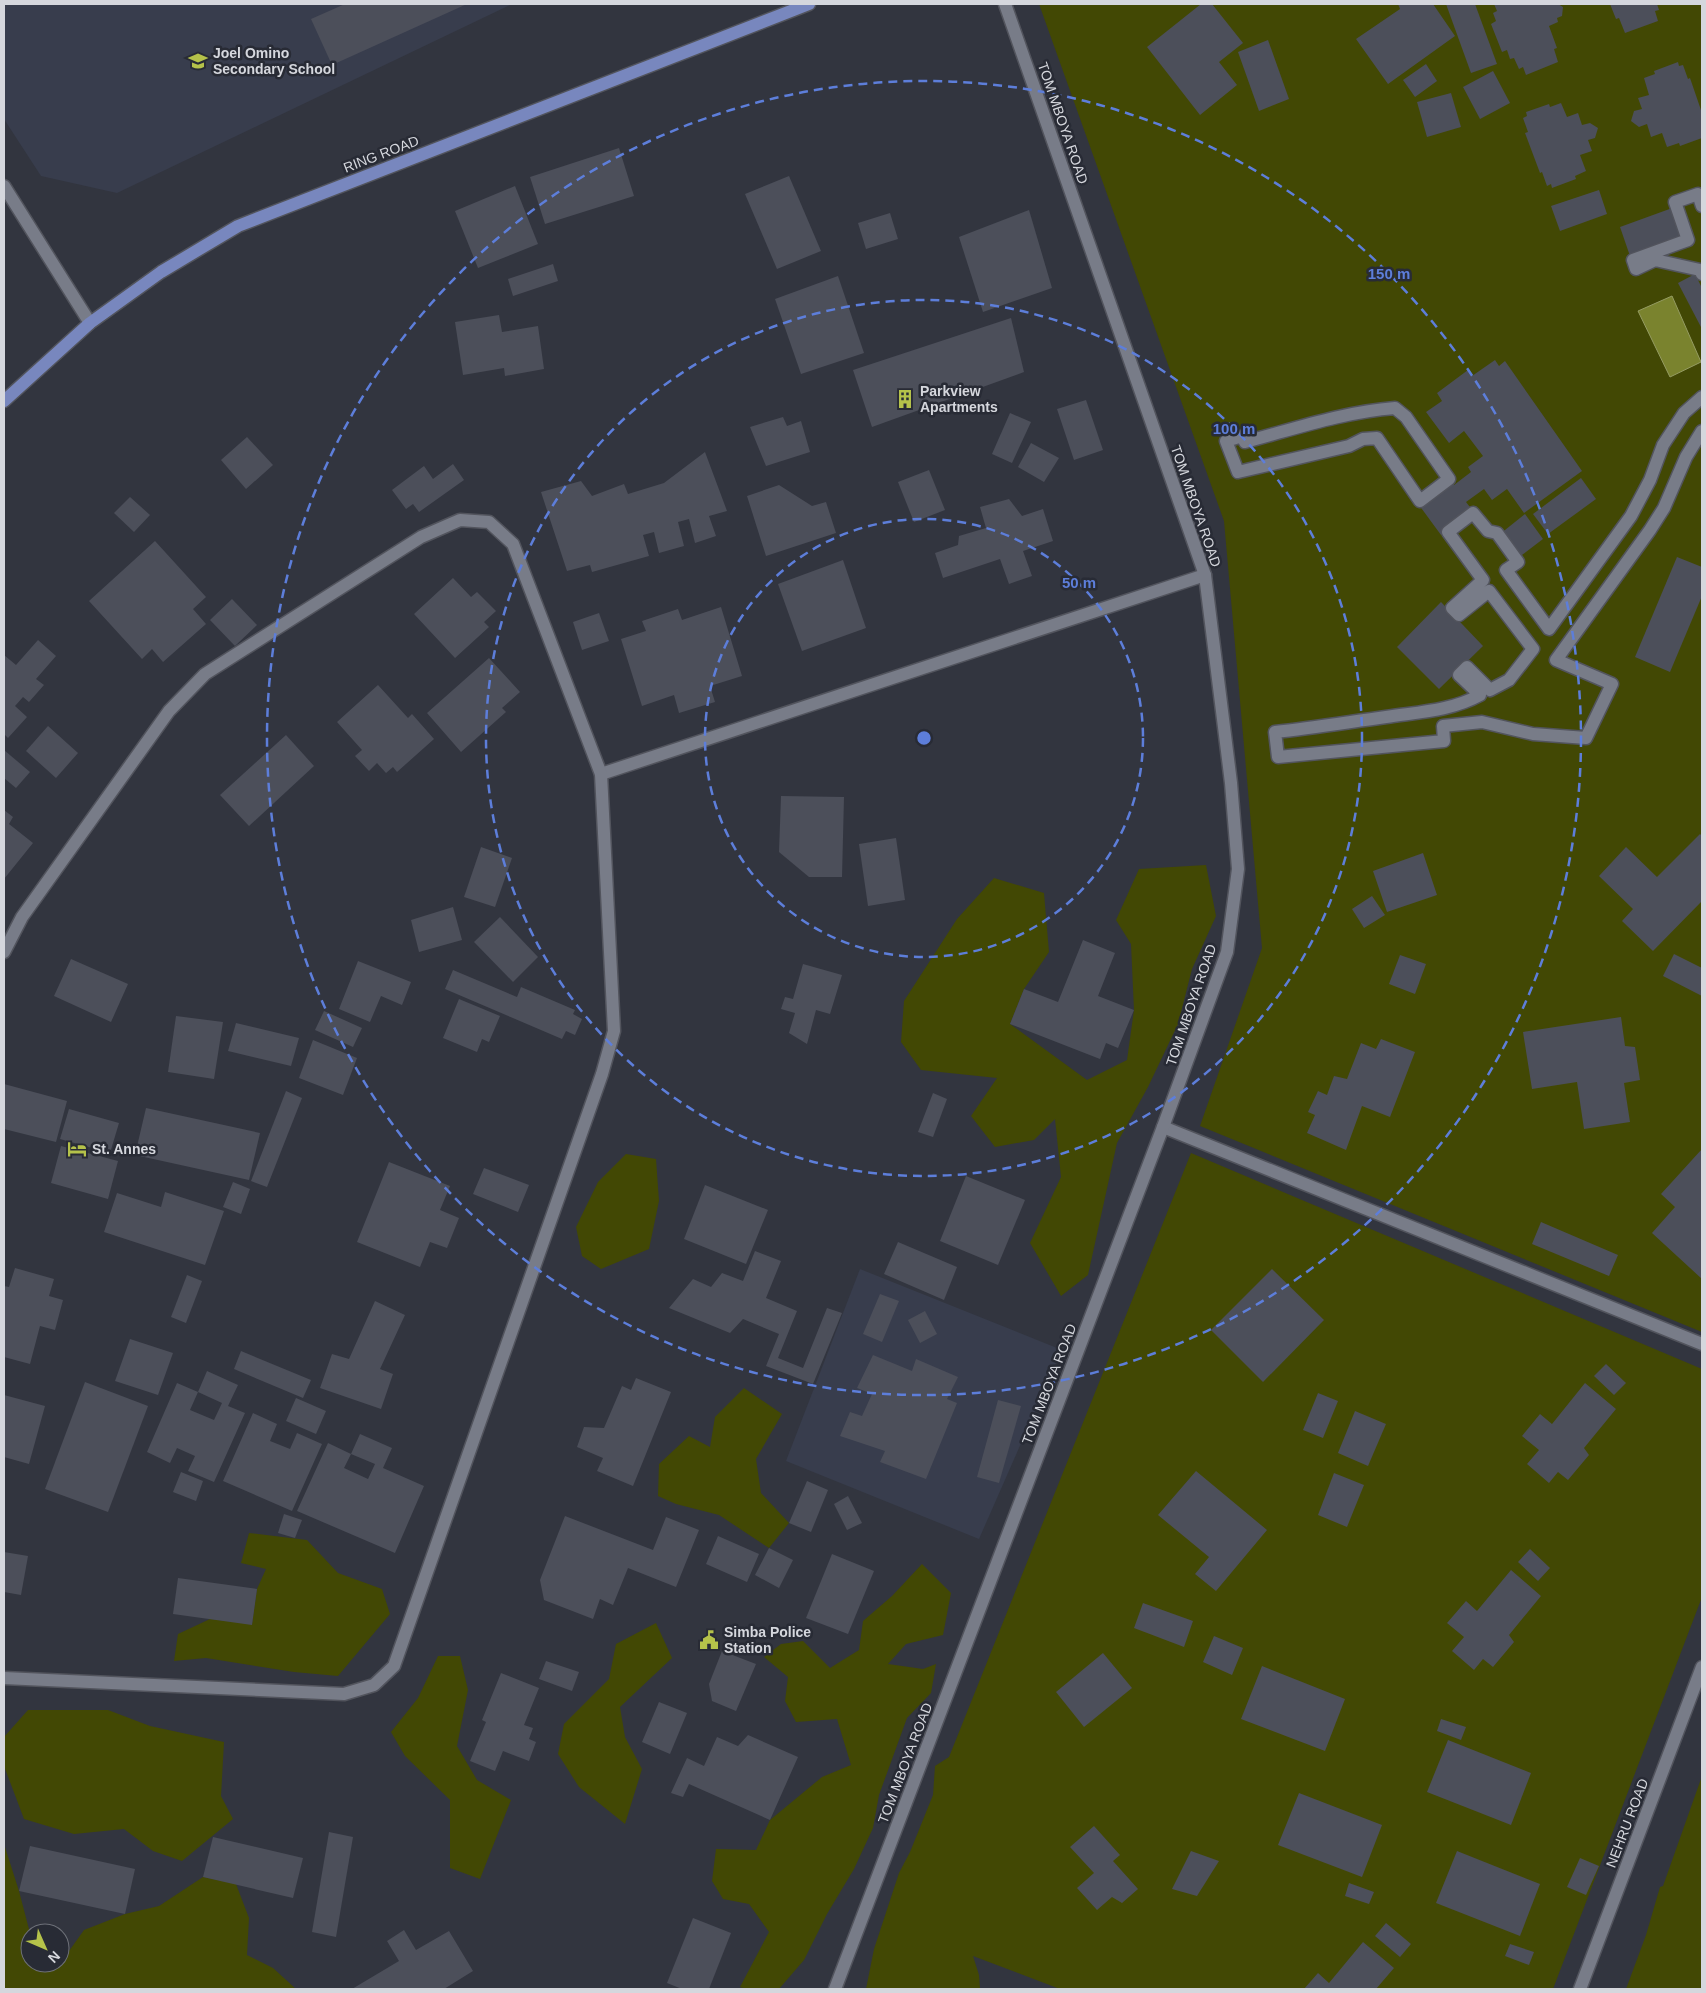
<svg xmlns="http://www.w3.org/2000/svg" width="1706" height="1993" font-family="Helvetica,sans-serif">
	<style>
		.built { fill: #383d4d }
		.green { fill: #424804 }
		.water { fill: #7a832e; stroke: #959c62 }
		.building { fill: #4c4f5a; fill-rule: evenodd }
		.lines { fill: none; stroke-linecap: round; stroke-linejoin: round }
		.minor-casing { stroke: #52545d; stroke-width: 15 }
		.major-casing { stroke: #52545d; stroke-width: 15 }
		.minor { stroke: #787c88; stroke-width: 12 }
		.major { stroke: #7887be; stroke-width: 12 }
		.ring { fill: none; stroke: #5d7eda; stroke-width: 2.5; stroke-dasharray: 9 6 }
		.labels { text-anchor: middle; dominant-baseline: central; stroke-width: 5; stroke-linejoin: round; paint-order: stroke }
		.poi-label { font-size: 14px; font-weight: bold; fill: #d5d7dd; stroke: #282b35; text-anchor: start }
		.street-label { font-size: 14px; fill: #d5d7dd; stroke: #282b35 }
		.centre { fill: #5d7eda; stroke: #282b35; stroke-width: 2.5 }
		.ring-label { font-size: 15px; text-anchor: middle; font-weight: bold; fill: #5d7eda; stroke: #282b35; stroke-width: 5; stroke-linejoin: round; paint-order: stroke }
	</style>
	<rect width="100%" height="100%" fill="#32353f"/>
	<!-- built -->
	<g class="built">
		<polygon points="4,4 512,4 117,193 41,176 4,119"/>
		<polygon points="860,1269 1062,1350 979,1539 786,1461"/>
	</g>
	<!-- green -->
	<g class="green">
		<polygon points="1039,4 1702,4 1702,1332 1200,1126 1262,948 1224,521"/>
		<polygon points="1206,865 1216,916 1192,969 1178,1024 1148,1087 1117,1143 1088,1275 1061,1296 1030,1243 1061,1177 1055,1119 1034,1140 995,1147 971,1116 997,1078 921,1070 901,1042 904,1001 957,919 994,878 1044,893 1049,952 1024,989 1010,1024 1087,1080 1127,1060 1134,1010 1131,944 1116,920 1139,869"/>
		<polygon points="1191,1153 1702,1369 1702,1597 1553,1989 1060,1989 973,1956 979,1975 980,1989 866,1989 874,1949 899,1873 910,1852 933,1795 935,1766 949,1757"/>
		<polygon points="626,1154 656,1159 659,1201 649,1249 601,1269 582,1256 576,1227 598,1182"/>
		<polygon points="744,1388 782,1414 756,1459 761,1493 789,1523 769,1548 719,1515 676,1504 658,1496 659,1464 689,1436 710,1447 715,1417"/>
		<polygon points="249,1533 307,1540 338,1573 382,1589 390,1614 338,1676 294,1672 206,1658 174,1661 178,1634 210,1619 252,1624 257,1589 266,1569 241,1563"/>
		<polygon points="922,1564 951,1593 943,1635 906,1644 888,1664 923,1669 936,1664 931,1693 907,1718 879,1795 873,1828 854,1869 827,1914 804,1960 779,1989 746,1989 740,1987 769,1932 749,1904 723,1899 712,1881 716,1849 756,1850 770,1820 822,1777 851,1765 837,1719 796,1722 785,1701 788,1677 764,1657 781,1644 803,1641 830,1668 859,1650 863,1621 892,1596"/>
		<polygon points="656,1623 672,1658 620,1707 625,1737 642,1769 625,1824 579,1787 558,1754 564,1724 609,1679 616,1644"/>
		<polygon points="438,1656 460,1656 468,1690 457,1746 477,1780 511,1800 480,1879 450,1868 450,1800 405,1756 391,1732 418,1698"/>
		<polygon points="28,1710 108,1710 150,1726 224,1742 221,1796 233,1819 182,1861 153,1851 124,1829 74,1834 24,1819 4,1766 4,1737"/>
		<polygon points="1702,1776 1702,1989 1626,1989 1646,1935 1660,1887 1663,1886"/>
		<polygon points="4,1844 19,1891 30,1933 30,1963 60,1963 60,1947 69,1951 84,1930 125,1914 159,1906 203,1877 236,1884 249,1918 247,1955 273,1968 296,1989 4,1989"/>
	</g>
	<!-- water -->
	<polygon class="water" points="1672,296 1701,362 1670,377 1638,311"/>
	<!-- building -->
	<g class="building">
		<polygon points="345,4 467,4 332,65 311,19"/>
		<polygon points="1201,4 1212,4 1243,43 1219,62 1237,85 1200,115 1147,47"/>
		<polygon points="1398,4 1433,4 1455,36 1388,84 1356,39 1400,9"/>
		<polygon points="1446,4 1475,4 1497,64 1471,73"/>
		<polygon points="1494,4 1558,4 1563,7 1562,16 1557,18 1558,22 1549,26 1557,48 1554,49 1558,62 1526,75 1523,67 1519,69 1514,58 1510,59 1507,50 1502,52 1491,24 1496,21 1493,13 1497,11"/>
		<polygon points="1610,4 1657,4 1659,10 1655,11 1658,21 1625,33 1619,18 1616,19"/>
		<polygon points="1268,40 1289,99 1259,111 1238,52"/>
		<polygon points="1678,62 1679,66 1683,65 1688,79 1690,78 1702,113 1702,138 1680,146 1679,143 1667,147 1662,133 1651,137 1647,124 1639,127 1631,121 1634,111 1642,109 1638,98 1649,95 1644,78 1655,74 1654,71"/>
		<polygon points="1426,64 1437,81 1415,97 1403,80"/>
		<polygon points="1493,71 1510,103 1480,119 1463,87"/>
		<polygon points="1451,93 1461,127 1427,137 1417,102"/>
		<polygon points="1561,103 1567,117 1578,113 1582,125 1590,123 1598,128 1595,138 1588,140 1592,151 1580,155 1586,171 1575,176 1576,179 1552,188 1551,184 1547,186 1542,172 1540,173 1525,133 1528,132 1523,118 1527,116 1526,112 1549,104 1550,107"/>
		<polygon points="619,148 634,196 545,224 530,177"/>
		<polygon points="789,176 821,251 777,269 745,194"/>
		<polygon points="515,186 538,244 478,268 455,211"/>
		<polygon points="1599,190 1607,214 1560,231 1551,206"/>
		<polygon points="1675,207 1686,240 1631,259 1620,227"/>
		<polygon points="1029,210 1052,288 983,312 959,237"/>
		<polygon points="890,213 898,239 866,249 858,223"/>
		<polygon points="553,264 558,281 513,296 508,279"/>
		<polygon points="1695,274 1702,288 1702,329 1678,283"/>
		<polygon points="838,276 864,353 801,374 775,299"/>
		<polygon points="499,315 502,332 538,326 544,369 505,376 504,368 463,375 455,322"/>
		<polygon points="1011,318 1024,372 872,427 853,370"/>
		<polygon points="1495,360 1499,366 1505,361 1582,471 1524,513 1507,489 1492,500 1484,489 1466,502 1473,511 1441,535 1419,505 1451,482 1454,485 1471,472 1468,467 1483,456 1464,431 1449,443 1426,412 1442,401 1437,393 1468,370 1472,376"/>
		<polygon points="1086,400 1103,450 1074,460 1057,409"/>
		<polygon points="1010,413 1031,422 1012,463 992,454"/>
		<polygon points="783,417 787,426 801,421 810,452 766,466 750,427"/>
		<polygon points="247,437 273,465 246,489 221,460"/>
		<polygon points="1031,443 1059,458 1044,482 1018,467"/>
		<polygon points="705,452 727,511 709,516 716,536 695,543 689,519 678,522 684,546 659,553 654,532 643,535 649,556 592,572 590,565 567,571 541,492 581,481 592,496 624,484 628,494 664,483"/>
		<polygon points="453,464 464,480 419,512 413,504 406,509 392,490 424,466 433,479"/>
		<polygon points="929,470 945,510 914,522 898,482"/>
		<polygon points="1581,478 1596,499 1548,534 1533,514"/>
		<polygon points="779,485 812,506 826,502 836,533 766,556 747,496"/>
		<polygon points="130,497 150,515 134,532 114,513"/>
		<polygon points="1009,499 1022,516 1043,509 1053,541 1023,551 1032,576 1009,584 1000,559 943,578 935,553 958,545 959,536 986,528 980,507"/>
		<polygon points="1525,514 1543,539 1518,558 1500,534"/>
		<polygon points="155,541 206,597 193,609 206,624 163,662 152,649 142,659 89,601"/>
		<polygon points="1677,557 1702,567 1702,596 1670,672 1635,657"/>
		<polygon points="843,560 866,628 802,651 778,584"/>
		<polygon points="453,578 471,597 477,592 496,611 484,622 489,627 455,658 414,614"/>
		<polygon points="232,599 257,625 235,646 210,620"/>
		<polygon points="1441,602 1483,646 1439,689 1397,647"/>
		<polygon points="721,607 742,676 710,686 715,702 679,713 674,695 642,706 621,639 646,631 642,621 678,609 682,620"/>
		<polygon points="599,613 609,641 582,650 573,622"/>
		<polygon points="38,640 56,656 36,679 44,685 29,702 23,697 15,706 27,717 8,738 4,734 4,655 16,665"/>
		<polygon points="489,658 520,692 502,708 506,712 461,752 427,713"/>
		<polygon points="378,685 408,718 412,714 434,739 397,772 393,767 386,773 377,763 369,771 355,756 362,750 337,722"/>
		<polygon points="48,726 78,753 56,778 26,751"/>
		<polygon points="286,735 314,766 249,826 220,795"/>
		<polygon points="4,750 30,772 16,788 4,778"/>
		<polygon points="781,796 844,797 842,877 809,877 779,852"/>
		<polygon points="4,810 13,817 9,824 33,843 4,879"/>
		<polygon points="1700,834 1702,836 1702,901 1653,951 1622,921 1633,909 1599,876 1626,847 1657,877"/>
		<polygon points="896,838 905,900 868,906 859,844"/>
		<polygon points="481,847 512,858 495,907 464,897"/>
		<polygon points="1423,853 1437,895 1387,912 1373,871"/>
		<polygon points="1372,896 1385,915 1364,928 1352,909"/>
		<polygon points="453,907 462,940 419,952 411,920"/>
		<polygon points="500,917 538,957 513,982 474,942"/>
		<polygon points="1083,940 1115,953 1098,996 1134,1010 1118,1048 1106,1043 1100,1059 1010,1024 1024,989 1058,1002"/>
		<polygon points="1674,954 1702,968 1702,996 1663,976"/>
		<polygon points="1400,955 1426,964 1415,994 1389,984"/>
		<polygon points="71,959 128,984 111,1022 54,996"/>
		<polygon points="358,961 411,982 402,1005 381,996 370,1022 339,1009"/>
		<polygon points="803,964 842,975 830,1014 816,1010 807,1044 789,1033 795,1013 781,1009 785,997 793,999"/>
		<polygon points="453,970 517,997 521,987 575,1010 573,1014 582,1019 575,1035 566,1031 562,1039 445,989"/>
		<polygon points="459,999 500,1016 489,1042 482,1039 477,1052 443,1038"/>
		<polygon points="324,1011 362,1028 353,1047 315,1030"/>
		<polygon points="176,1016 223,1022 214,1079 168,1072"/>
		<polygon points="1621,1017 1625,1046 1635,1047 1640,1080 1624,1083 1630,1122 1584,1129 1577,1082 1532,1089 1523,1032"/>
		<polygon points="236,1023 299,1038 291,1066 228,1051"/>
		<polygon points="1381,1039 1415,1052 1390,1117 1362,1106 1346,1150 1307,1133 1315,1115 1308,1112 1318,1091 1327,1095 1334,1076 1347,1079 1361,1043 1376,1049"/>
		<polygon points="313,1040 357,1058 343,1095 299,1078"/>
		<polygon points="4,1084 67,1101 56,1142 4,1129"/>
		<polygon points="286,1091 302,1098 267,1187 251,1181"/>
		<polygon points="933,1093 947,1099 933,1137 918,1132"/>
		<polygon points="146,1108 260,1133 249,1180 135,1155"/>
		<polygon points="69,1109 119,1123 110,1153 60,1139"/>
		<polygon points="61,1146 118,1161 108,1199 51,1183"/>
		<polygon points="1702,1149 1702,1279 1652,1233 1675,1207 1661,1194"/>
		<polygon points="389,1162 450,1186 440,1210 459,1218 447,1248 430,1242 420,1267 357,1242"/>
		<polygon points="484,1168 529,1185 518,1212 473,1194"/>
		<polygon points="966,1176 1025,1200 998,1265 940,1241"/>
		<polygon points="233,1182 250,1189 241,1214 223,1207"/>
		<polygon points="705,1185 768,1210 746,1264 684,1239"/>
		<polygon points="165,1192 224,1211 205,1265 104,1232 117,1193 161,1207"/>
		<polygon points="1541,1222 1618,1255 1609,1276 1532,1244"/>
		<polygon points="898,1242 957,1267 944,1300 884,1274"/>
		<polygon points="755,1251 781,1261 766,1298 797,1311 778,1358 803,1368 827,1308 842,1313 813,1384 766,1366 779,1334 743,1319 730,1333 669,1308 693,1279 711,1287 722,1273 743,1281"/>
		<polygon points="15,1268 54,1279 49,1296 63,1300 55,1330 40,1326 30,1364 4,1357 4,1286 9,1287"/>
		<polygon points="1272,1269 1324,1320 1263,1382 1211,1330"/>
		<polygon points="187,1275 202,1281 186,1323 171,1317"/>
		<polygon points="880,1294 899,1301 882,1342 863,1334"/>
		<polygon points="375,1301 405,1315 380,1369 393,1374 381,1409 320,1388 332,1354 349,1359"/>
		<polygon points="925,1311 937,1334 920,1343 908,1320"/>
		<polygon points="130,1339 173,1353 158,1395 115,1381"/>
		<polygon points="241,1351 311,1380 303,1398 234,1369"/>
		<polygon points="873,1355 912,1371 916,1359 958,1377 947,1399 957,1403 926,1479 880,1462 885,1451 840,1436 850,1412 862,1416 872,1394 857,1388"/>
		<polygon points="1606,1364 1626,1383 1614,1395 1594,1376"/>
		<polygon points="207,1371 238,1385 228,1406 245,1413 214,1482 188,1471 195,1456 177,1448 170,1463 147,1452 177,1383 198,1392 190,1410 214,1420 222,1403 198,1392"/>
		<polygon points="636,1378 671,1392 633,1486 597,1471 603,1458 577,1447 584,1427 604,1428 622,1386 631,1390"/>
		<polygon points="85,1382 148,1406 108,1512 45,1489"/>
		<polygon points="1585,1383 1616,1409 1584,1448 1589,1455 1568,1480 1558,1472 1549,1483 1527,1464 1539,1450 1522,1436 1540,1414 1552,1424"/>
		<polygon points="1318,1393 1338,1401 1323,1438 1303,1430"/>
		<polygon points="4,1395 45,1406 29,1464 4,1457"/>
		<polygon points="296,1398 326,1411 316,1434 286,1421"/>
		<polygon points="998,1400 1021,1406 999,1483 977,1477"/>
		<polygon points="1355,1411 1386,1424 1368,1466 1338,1453"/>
		<polygon points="253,1413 277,1424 270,1441 290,1449 297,1433 322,1444 292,1511 223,1481"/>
		<path d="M 360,1434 L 392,1448 L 383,1468 L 424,1486 L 395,1553 L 297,1511 L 328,1443 L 351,1454 ZM 351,1454 L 375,1464 L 368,1479 L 344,1468 Z"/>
		<polygon points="1196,1471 1267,1530 1216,1591 1195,1574 1209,1557 1158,1515"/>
		<polygon points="181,1472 203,1481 196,1501 173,1492"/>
		<polygon points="1334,1473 1364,1485 1347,1527 1318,1515"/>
		<polygon points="807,1481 828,1490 811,1532 789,1523"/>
		<polygon points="848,1496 862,1523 847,1530 834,1504"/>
		<polygon points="284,1514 302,1520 295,1538 278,1533"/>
		<polygon points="565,1516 653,1550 666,1517 699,1530 676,1587 628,1568 613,1605 600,1599 593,1619 544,1600 540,1580"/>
		<polygon points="718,1536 759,1554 747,1582 706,1564"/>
		<polygon points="769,1548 793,1560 779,1588 755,1575"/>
		<polygon points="1530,1549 1550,1568 1538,1581 1518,1562"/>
		<polygon points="4,1552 28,1556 21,1595 4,1592"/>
		<polygon points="832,1554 874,1571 848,1634 806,1618"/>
		<polygon points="1511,1570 1541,1596 1509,1635 1514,1642 1493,1667 1483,1659 1474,1670 1452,1651 1464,1637 1447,1623 1466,1601 1477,1611"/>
		<polygon points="178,1578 257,1589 252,1625 173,1614"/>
		<polygon points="1143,1603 1193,1621 1184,1647 1134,1628"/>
		<polygon points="1214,1636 1243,1648 1232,1675 1203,1662"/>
		<polygon points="722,1651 756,1664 736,1711 712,1701 709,1684"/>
		<polygon points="1103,1653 1132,1688 1084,1727 1056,1692"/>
		<polygon points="546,1661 579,1672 572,1691 539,1679"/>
		<polygon points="1262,1666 1345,1699 1325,1751 1241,1719"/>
		<polygon points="501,1673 539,1688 524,1725 533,1728 529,1739 536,1742 529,1761 503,1751 495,1771 470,1761 486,1722 482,1720"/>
		<polygon points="659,1702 687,1713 670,1754 642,1742"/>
		<polygon points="1441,1719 1466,1727 1461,1740 1437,1731"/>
		<polygon points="748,1735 798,1757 770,1820 689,1784 683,1797 671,1793 687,1758 704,1766 717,1737 738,1746"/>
		<polygon points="1448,1740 1531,1773 1511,1825 1427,1792"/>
		<polygon points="1299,1793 1382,1825 1362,1877 1278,1845"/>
		<polygon points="1094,1826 1120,1855 1113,1861 1138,1889 1122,1903 1112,1897 1097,1910 1077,1888 1094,1873 1070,1847"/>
		<polygon points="329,1832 353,1837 336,1937 312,1932"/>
		<polygon points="213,1837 303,1858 293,1898 203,1877"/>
		<polygon points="30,1846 135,1869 125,1914 19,1891"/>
		<polygon points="1191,1851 1219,1861 1197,1896 1172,1889"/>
		<polygon points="1457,1851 1540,1884 1520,1936 1436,1903"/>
		<polygon points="1580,1858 1599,1866 1586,1895 1567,1887"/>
		<polygon points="1349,1883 1374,1892 1369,1904 1345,1896"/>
		<polygon points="693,1918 731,1933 709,1989 682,1989 667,1983"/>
		<polygon points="1386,1923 1411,1944 1400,1957 1375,1936"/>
		<polygon points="404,1930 416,1950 449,1931 473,1971 444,1989 352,1989 399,1961 387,1941"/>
		<polygon points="1363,1942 1394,1968 1376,1989 1304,1989 1318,1973 1329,1983"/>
		<polygon points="1510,1944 1534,1952 1529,1965 1505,1956"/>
	</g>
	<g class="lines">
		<!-- minor casing -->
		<g class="minor-casing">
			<g id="minor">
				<polyline points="4,186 90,323"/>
				<polyline points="1702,206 1698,194 1675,202 1688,240 1633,260 1636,269 1655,260 1700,270 1702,274"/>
				<path d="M 1702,397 L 1684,413 L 1663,445 L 1650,480 L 1631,516 L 1549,629 L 1506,570 L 1518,562 L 1497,533 L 1488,531 L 1473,513 L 1448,532 L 1483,580 L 1452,608 L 1459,615 L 1489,591 L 1533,649 L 1509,680 L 1490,690 L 1467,667 L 1459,675 L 1480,695 C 1451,711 1418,712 1386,717 C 1349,722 1312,728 1275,732 L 1278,757 L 1444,741 L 1443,726 L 1482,722 L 1533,734 L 1586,738 L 1612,684 L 1556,660 L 1650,530 L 1664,508 L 1686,457 L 1702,431"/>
				<path d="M 1395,408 L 1406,417 L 1449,479 L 1420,501 L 1377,438 L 1363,439 L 1349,446 L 1238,472 L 1226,441 L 1242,436 L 1245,442 C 1294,429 1343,412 1395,408 Z"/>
				<polyline points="601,774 1205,575"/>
				<polyline points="4,952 22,917 169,711 205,674 421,537 460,520 489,522 513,544 601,774 614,1031 602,1074 394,1666 374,1685 344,1694 4,1678"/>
				<polyline points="1163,1127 1702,1344"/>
				<polyline points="835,1989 1163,1127 1227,952 1238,869 1231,783 1205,575 1005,4"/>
				<polyline points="1580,1989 1702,1667"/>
			</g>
		</g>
		<!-- major casing -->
		<g class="major-casing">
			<polyline id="major" points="4,401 90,323 161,272 238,226 809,4"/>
		</g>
		<!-- minor -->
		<use href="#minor" class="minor"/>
		<!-- major -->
		<use href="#major" class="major"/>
	</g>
	<!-- distance rings -->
	<g class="ring">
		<circle cx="924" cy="738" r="219"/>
		<circle cx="924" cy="738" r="438"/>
		<circle cx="924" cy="738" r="657"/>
	</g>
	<!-- icons -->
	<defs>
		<g id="school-bare" transform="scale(1.5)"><path d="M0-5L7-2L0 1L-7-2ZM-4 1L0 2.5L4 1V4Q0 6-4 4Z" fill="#b5c24a" stroke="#282b35" stroke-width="2.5" paint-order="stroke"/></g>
		<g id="building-bare" transform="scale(1.5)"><path d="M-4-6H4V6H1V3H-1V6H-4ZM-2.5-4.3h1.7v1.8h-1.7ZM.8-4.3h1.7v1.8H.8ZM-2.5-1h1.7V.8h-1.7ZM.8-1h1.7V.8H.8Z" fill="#b5c24a" stroke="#282b35" stroke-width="2.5" paint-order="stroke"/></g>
		<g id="hotel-bare" transform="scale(1.5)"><path d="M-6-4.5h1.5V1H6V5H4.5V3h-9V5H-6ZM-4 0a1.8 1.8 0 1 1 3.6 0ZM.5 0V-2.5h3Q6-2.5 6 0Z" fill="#b5c24a" stroke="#282b35" stroke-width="2.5" paint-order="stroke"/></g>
		<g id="civic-bare" transform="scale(1.5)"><path d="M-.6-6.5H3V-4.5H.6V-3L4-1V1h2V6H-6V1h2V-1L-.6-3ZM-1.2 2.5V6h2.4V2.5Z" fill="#b5c24a" stroke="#282b35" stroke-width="2.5" paint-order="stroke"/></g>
	</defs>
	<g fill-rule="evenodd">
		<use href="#school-bare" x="198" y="61"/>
		<use href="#building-bare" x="905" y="399"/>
		<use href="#hotel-bare" x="77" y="1149"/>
		<use href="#civic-bare" x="709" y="1640"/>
	</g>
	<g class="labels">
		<!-- poi labels -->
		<g class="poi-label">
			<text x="213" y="53">Joel Omino<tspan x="213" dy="16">Secondary School</tspan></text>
			<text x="920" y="391">Parkview<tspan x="920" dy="16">Apartments</tspan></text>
			<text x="92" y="1149">St. Annes</text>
			<text x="724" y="1632">Simba Police<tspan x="724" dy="16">Station</tspan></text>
		</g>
		<!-- street labels -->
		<g class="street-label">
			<text transform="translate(1063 123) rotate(71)">TOM MBOYA ROAD</text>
			<text transform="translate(381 154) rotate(-21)">RING ROAD</text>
			<text transform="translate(1196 506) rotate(71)">TOM MBOYA ROAD</text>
			<text transform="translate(1191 1005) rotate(-71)">TOM MBOYA ROAD</text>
			<text transform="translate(1049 1384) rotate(-69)">TOM MBOYA ROAD</text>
			<text transform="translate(905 1763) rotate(-69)">TOM MBOYA ROAD</text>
			<text transform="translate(1627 1823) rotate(-69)">NEHRU ROAD</text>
		</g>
	</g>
	<circle cx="924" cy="738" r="8" class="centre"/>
	<g class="ring-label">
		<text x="1389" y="279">150 m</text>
		<text x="1234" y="434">100 m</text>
		<text x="1079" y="588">50 m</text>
	</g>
	<!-- border -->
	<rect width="1706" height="1993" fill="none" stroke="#d5d7dd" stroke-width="10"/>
	<!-- north arrow -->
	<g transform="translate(45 1948) rotate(135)"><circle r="24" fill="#282b35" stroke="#6d7078"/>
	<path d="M0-4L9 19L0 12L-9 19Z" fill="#b5c24a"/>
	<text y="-8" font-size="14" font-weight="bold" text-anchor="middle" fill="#d5d7dd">N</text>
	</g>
</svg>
